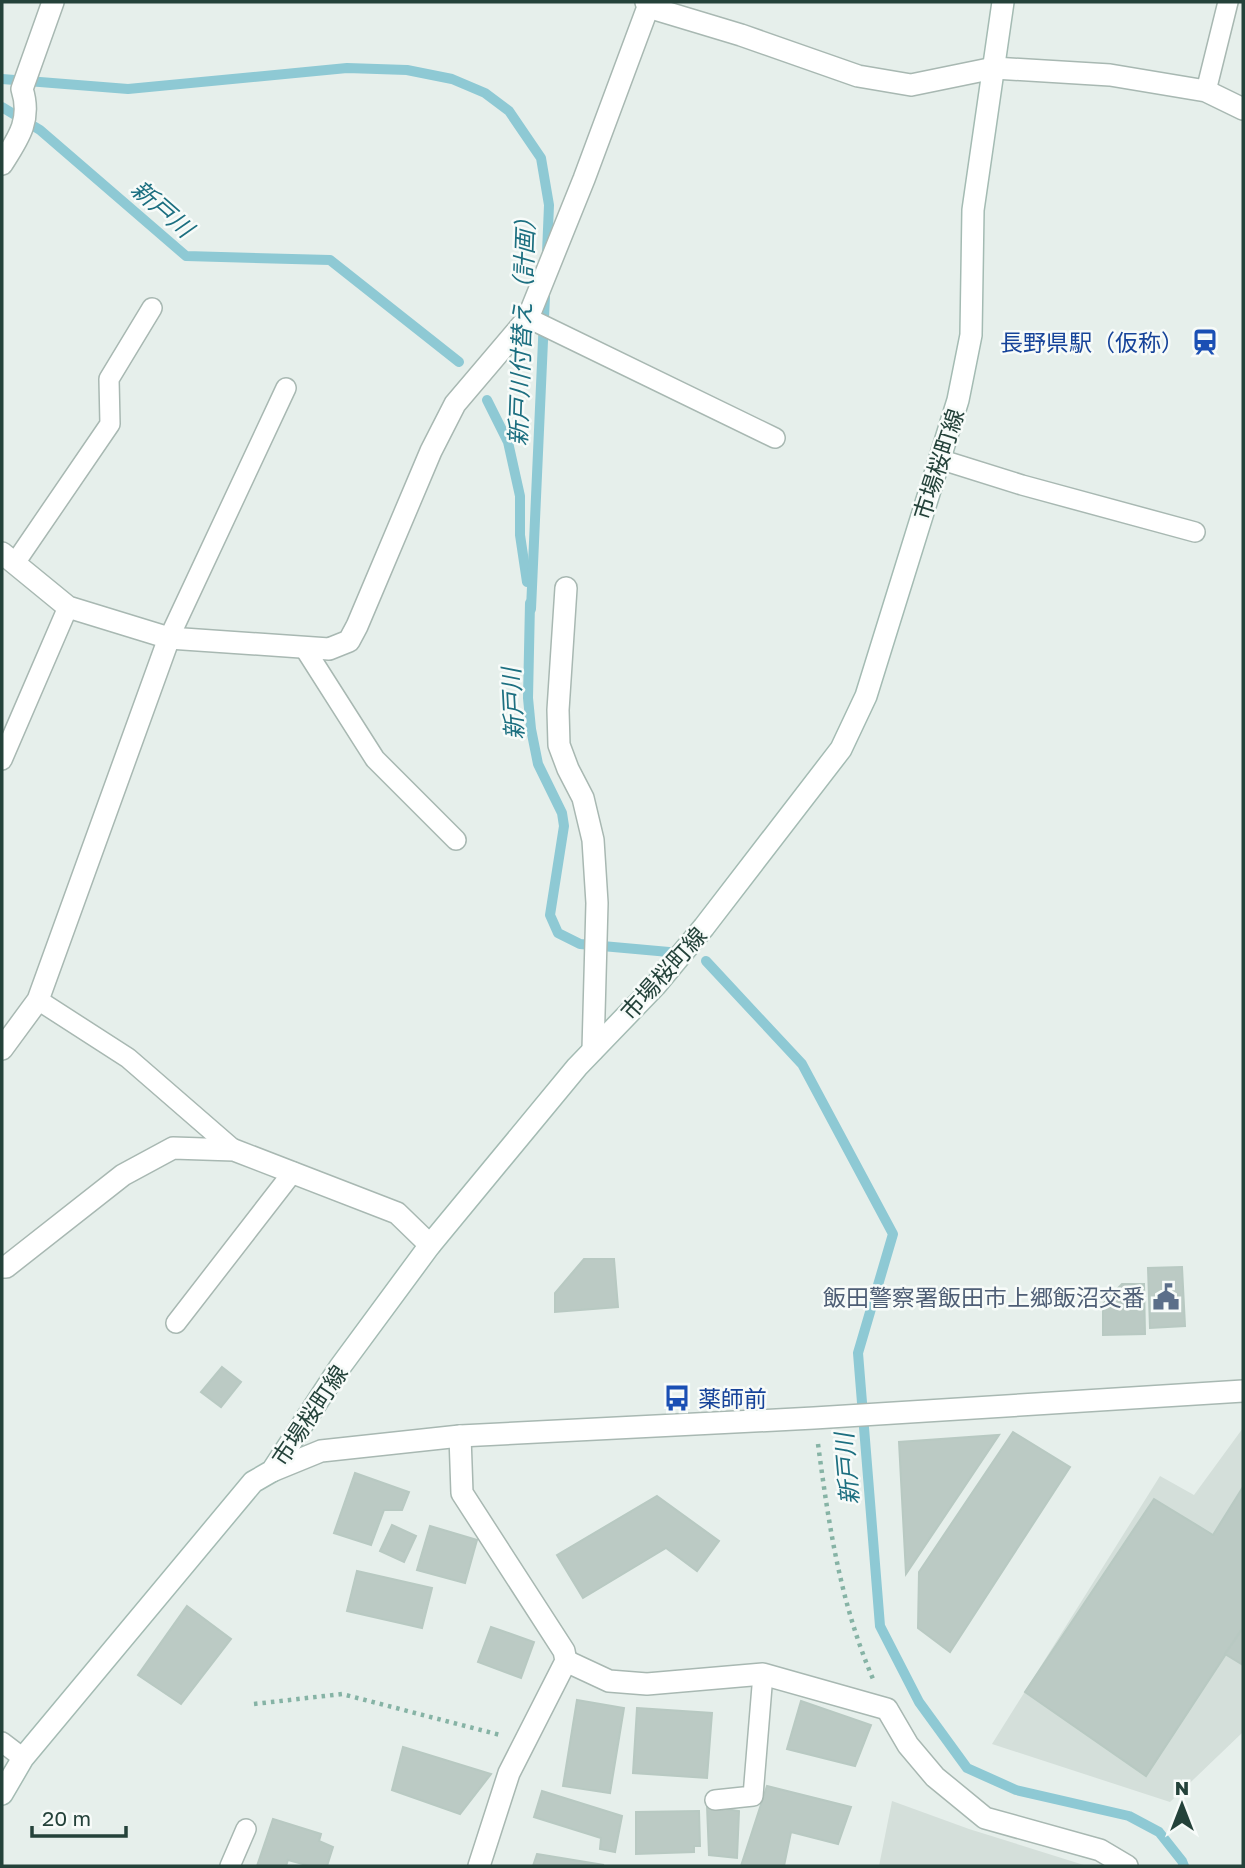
<svg xmlns="http://www.w3.org/2000/svg" width="1245" height="1868" font-family="'Golos Text','Noto Sans JP',sans-serif">
	<style>
		.built { fill: #d4dfda }
		.lines { fill: none; stroke-linecap: round; stroke-linejoin: round }
		.stream { stroke: #8ec9d4; stroke-width: 10 }
		.building { fill: #bbcac4; stroke: #b8c9c2; stroke-width: 2 }
		.service-casing { stroke: #a8b8b2; stroke-width: 22 }
		.minor-casing { stroke: #a8b8b2; stroke-width: 24 }
		.tertiary-casing { stroke: #a8b8b2; stroke-width: 24 }
		.secondary-casing { stroke: #a4bbb3; stroke-width: 24 }
		.path { stroke: #86b3a5; stroke-width: 4.5; stroke-dasharray: 3.5 5; stroke-linecap: butt }
		.service { stroke: #fff; stroke-width: 19 }
		.minor { stroke: #fff; stroke-width: 21 }
		.tertiary { stroke: #fff; stroke-width: 21 }
		.secondary { stroke: #fff; stroke-width: 21 }
		.labels { text-anchor: middle; dominant-baseline: central; stroke-width: 5; stroke-linejoin: round; paint-order: stroke }
		.transit-label { font-size: 23px; fill: #164399; stroke: #f7fbf9; text-anchor: end }
		.street-label { font-size: 23px; fill: #24423a; stroke: #f7fbf9 }
		.service-label { font-size: 23px; fill: #4e5e75; stroke: #f7fbf9; text-anchor: end }
		.water-label { font-size: 24px; font-style: italic; fill: #1c6f80; stroke: #f7fbf9 }
	</style>
	<rect width="100%" height="100%" fill="#e6efeb"/>
	<!-- built -->
	<g class="built">
		<polygon points="1243,1428 1243,1732 1170,1802 992,1744 1160,1476 1194,1495"/>
		<polygon points="892,1801 969,1829 1087,1866 879,1866"/>
	</g>
	<g class="lines">
		<!-- stream -->
		<g class="stream">
			<polyline points="2,79 128,89 347,68 407,70 452,79 485,93 509,111 541,158 549,205 547,253"/>
			<polyline points="2,107 40,130 186,256 330,260 459,362"/>
			<polyline points="487,400 508,442 520,496 520,535 527,582"/>
			<polyline points="530,603 528,698 531,729 538,764 562,813 564,826 550,915 558,933 580,944 669,952"/>
			<polyline points="531,609 545,296"/>
			<polyline points="706,961 802,1064 893,1234 858,1353 880,1626 919,1702 967,1768 1016,1790 1129,1816 1159,1832 1182,1861 1184,1866"/>
		</g>
	</g>
	<!-- building -->
	<g class="building">
		<polygon points="584,1259 614,1259 618,1307 555,1312 555,1293"/>
		<polygon points="1182,1267 1185,1326 1150,1328 1148,1268"/>
		<polygon points="1122,1284 1144,1284 1145,1334 1103,1335 1103,1304"/>
		<polygon points="222,1367 241,1382 221,1407 201,1392"/>
		<polygon points="1013,1432 1070,1467 950,1652 918,1628 919,1572"/>
		<polygon points="999,1435 906,1574 899,1442"/>
		<polygon points="355,1473 409,1492 402,1510 384,1510 371,1545 334,1533"/>
		<polygon points="1243,1487 1243,1628 1146,1776 1025,1692 1154,1499 1213,1535"/>
		<polygon points="657,1496 719,1541 697,1571 666,1548 583,1598 557,1555"/>
		<polygon points="392,1525 416,1536 404,1562 380,1551"/>
		<polygon points="430,1526 477,1540 465,1583 417,1570"/>
		<polygon points="357,1571 432,1588 422,1628 347,1611"/>
		<polygon points="187,1606 231,1639 181,1704 138,1675"/>
		<polygon points="491,1627 534,1642 521,1678 478,1662"/>
		<polygon points="1243,1628 1243,1665 1225,1654"/>
		<polygon points="577,1700 624,1708 610,1793 563,1786"/>
		<polygon points="801,1701 871,1725 855,1766 787,1749"/>
		<polygon points="637,1708 712,1713 707,1778 633,1773"/>
		<polygon points="403,1747 491,1774 460,1814 392,1790"/>
		<polygon points="767,1786 851,1807 838,1844 791,1832 784,1866 741,1866"/>
		<polygon points="542,1791 622,1816 615,1852 600,1849 601,1838 534,1817"/>
		<polygon points="707,1806 739,1811 737,1858 709,1855"/>
		<polygon points="699,1811 700,1846 694,1846 694,1852 636,1854 636,1812"/>
		<polygon points="273,1819 321,1834 319,1841 333,1847 327,1866 310,1866 288,1860 286,1866 257,1866"/>
		<polygon points="537,1854 604,1865 533,1866"/>
	</g>
	<g class="lines">
		<!-- service casing -->
		<g class="service-casing">
			<g id="service">
				<polyline points="1206,91 1228,2"/>
				<polyline points="528,318 775,438"/>
				<polyline points="939,459 1022,485 1195,532"/>
				<polyline points="15,563 110,424 109,379 152,308"/>
				<polyline points="169,638 286,388"/>
				<polyline points="305,649 375,759 456,840"/>
				<polyline points="2,760 68,607"/>
				<polyline points="38,1000 128,1058 234,1150"/>
				<polyline points="176,1323 293,1172"/>
				<polyline points="2,1742 23,1758"/>
				<polyline points="715,1800 753,1796 763,1674"/>
				<polyline points="230,1866 246,1829"/>
			</g>
		</g>
		<!-- minor casing -->
		<g class="minor-casing">
			<g id="minor">
				<polyline points="648,7 741,35 858,76 911,85 994,68 1110,75 1206,91 1243,109"/>
				<path d="M 2,164 C 18,139 32,120 22,89 L 53,2"/>
				<polyline points="2,553 68,607 169,638 329,649 349,641 357,626 431,451 455,404 528,318 584,179 648,7 646,2"/>
				<polyline points="566,588 558,710 559,745 568,769 583,798 593,840 597,903 593,1050"/>
				<polyline points="2,1049 38,1000 169,638"/>
				<polyline points="2,1267 6,1267 123,1175 173,1148 234,1150 397,1213 430,1245"/>
				<polyline points="460,1436 462,1493 564,1651 566,1661 509,1773 479,1866"/>
				<polyline points="566,1661 609,1681 647,1684 763,1674 887,1709 908,1745 935,1777 985,1818 1100,1850 1127,1866"/>
			</g>
		</g>
		<!-- tertiary casing -->
		<g class="tertiary-casing">
			<polyline id="tertiary" points="272,1471 321,1451 460,1436 814,1418 1243,1391"/>
		</g>
		<!-- secondary casing -->
		<g class="secondary-casing">
			<polyline id="secondary" points="2,1794 23,1758 253,1482 272,1471 340,1367 430,1245 577,1067 655,986 704,927 841,749 866,696 958,400 971,335 973,210 1003,2"/>
		</g>
		<!-- path -->
		<g class="path">
			<path d="M 818,1444 C 829,1526 840,1602 873,1679"/>
			<polyline points="254,1704 342,1694 500,1735"/>
		</g>
		<!-- service -->
		<use href="#service" class="service"/>
		<!-- minor -->
		<use href="#minor" class="minor"/>
		<!-- tertiary -->
		<use href="#tertiary" class="tertiary"/>
		<!-- secondary -->
		<use href="#secondary" class="secondary"/>
	</g>
	<!-- icons -->
	<defs>
		<g id="station-bare" transform="scale(2.1)"><path d="M-3-6H3Q5-6 5-4V2Q5 4 3 4L4.5 6H3L1.5 4h-3L-3 6H-4.5L-3 4Q-5 4-5 2V-4Q-5-6-3-6ZM-3.5-4v3h7v-3ZM-3.5 1v1.5H-2V1ZM2 1v1.5H3.5V1Z" fill="#1a4fb4" stroke="#f7fbf9" stroke-width="2.5" paint-order="stroke"/></g>
		<g id="civic-bare" transform="scale(2.1)"><path d="M-.6-6.5H3V-4.5H.6V-3L4-1V1h2V6H-6V1h2V-1L-.6-3ZM-1.2 2.5V6h2.4V2.5Z" fill="#5c6f8a" stroke="#f7fbf9" stroke-width="2.5" paint-order="stroke"/></g>
		<g id="bus-bare" transform="scale(2.1)"><path d="M-5-6H5V4H4V6H2V4H-2V6H-4V4H-5ZM-3.5-4V0h7V-4ZM-3.5 1.2v1.5H-2V1.2ZM2 1.2v1.5H3.5V1.2Z" fill="#1a4fb4" stroke="#f7fbf9" stroke-width="2.5" paint-order="stroke"/></g>
	</defs>
	<g fill-rule="evenodd">
		<use href="#station-bare" x="1205" y="342"/>
		<use href="#civic-bare" x="1166" y="1297"/>
		<use href="#bus-bare" x="677" y="1398"/>
	</g>
	<g class="labels">
		<!-- transit labels -->
		<g class="transit-label">
			<text x="1184" y="342">長野県駅（仮称）</text>
			<text x="698" y="1398" text-anchor="start">薬師前</text>
		</g>
		<!-- street labels -->
		<g class="street-label">
			<text transform="translate(938 464) rotate(-72)">市場桜町線</text>
			<text transform="translate(663 973) rotate(-48)">市場桜町線</text>
			<text transform="translate(309 1415) rotate(-56)">市場桜町線</text>
		</g>
		<!-- service labels -->
		<g class="service-label">
			<text x="1145" y="1297">飯田警察署飯田市上郷飯沼交番</text>
		</g>
		<!-- water labels -->
		<g class="water-label">
			<text transform="translate(163 208) rotate(41)">新戸川</text>
			<text transform="translate(521 326) rotate(-88)">新戸川付替え（計画）</text>
			<text transform="translate(512 704) rotate(-93)">新戸川</text>
			<text transform="translate(846 1469) rotate(-95)">新戸川</text>
		</g>
	</g>
	<!-- border -->
	<rect width="1245" height="1868" fill="none" stroke="#24423a" stroke-width="7"/>
	<!-- north arrow -->
	<g transform="translate(1182 1805)" stroke="#f7fbf9" stroke-width="5" paint-order="stroke">
	<path d="M0-5L12 26L0 18L-12 26Z" fill="#24423a"/>
	<text y="-10" font-size="19" font-weight="bold" text-anchor="middle" fill="#24423a">N</text>
	</g>
	<!-- scale -->
	<path d="M32 1826v10h94v-10" fill="none" stroke="#24423a" stroke-width="3.5"/>
	<text x="42" y="1826" font-size="21" fill="#24423a" stroke="#f7fbf9" stroke-width="5" paint-order="stroke">20 m</text>
</svg>
